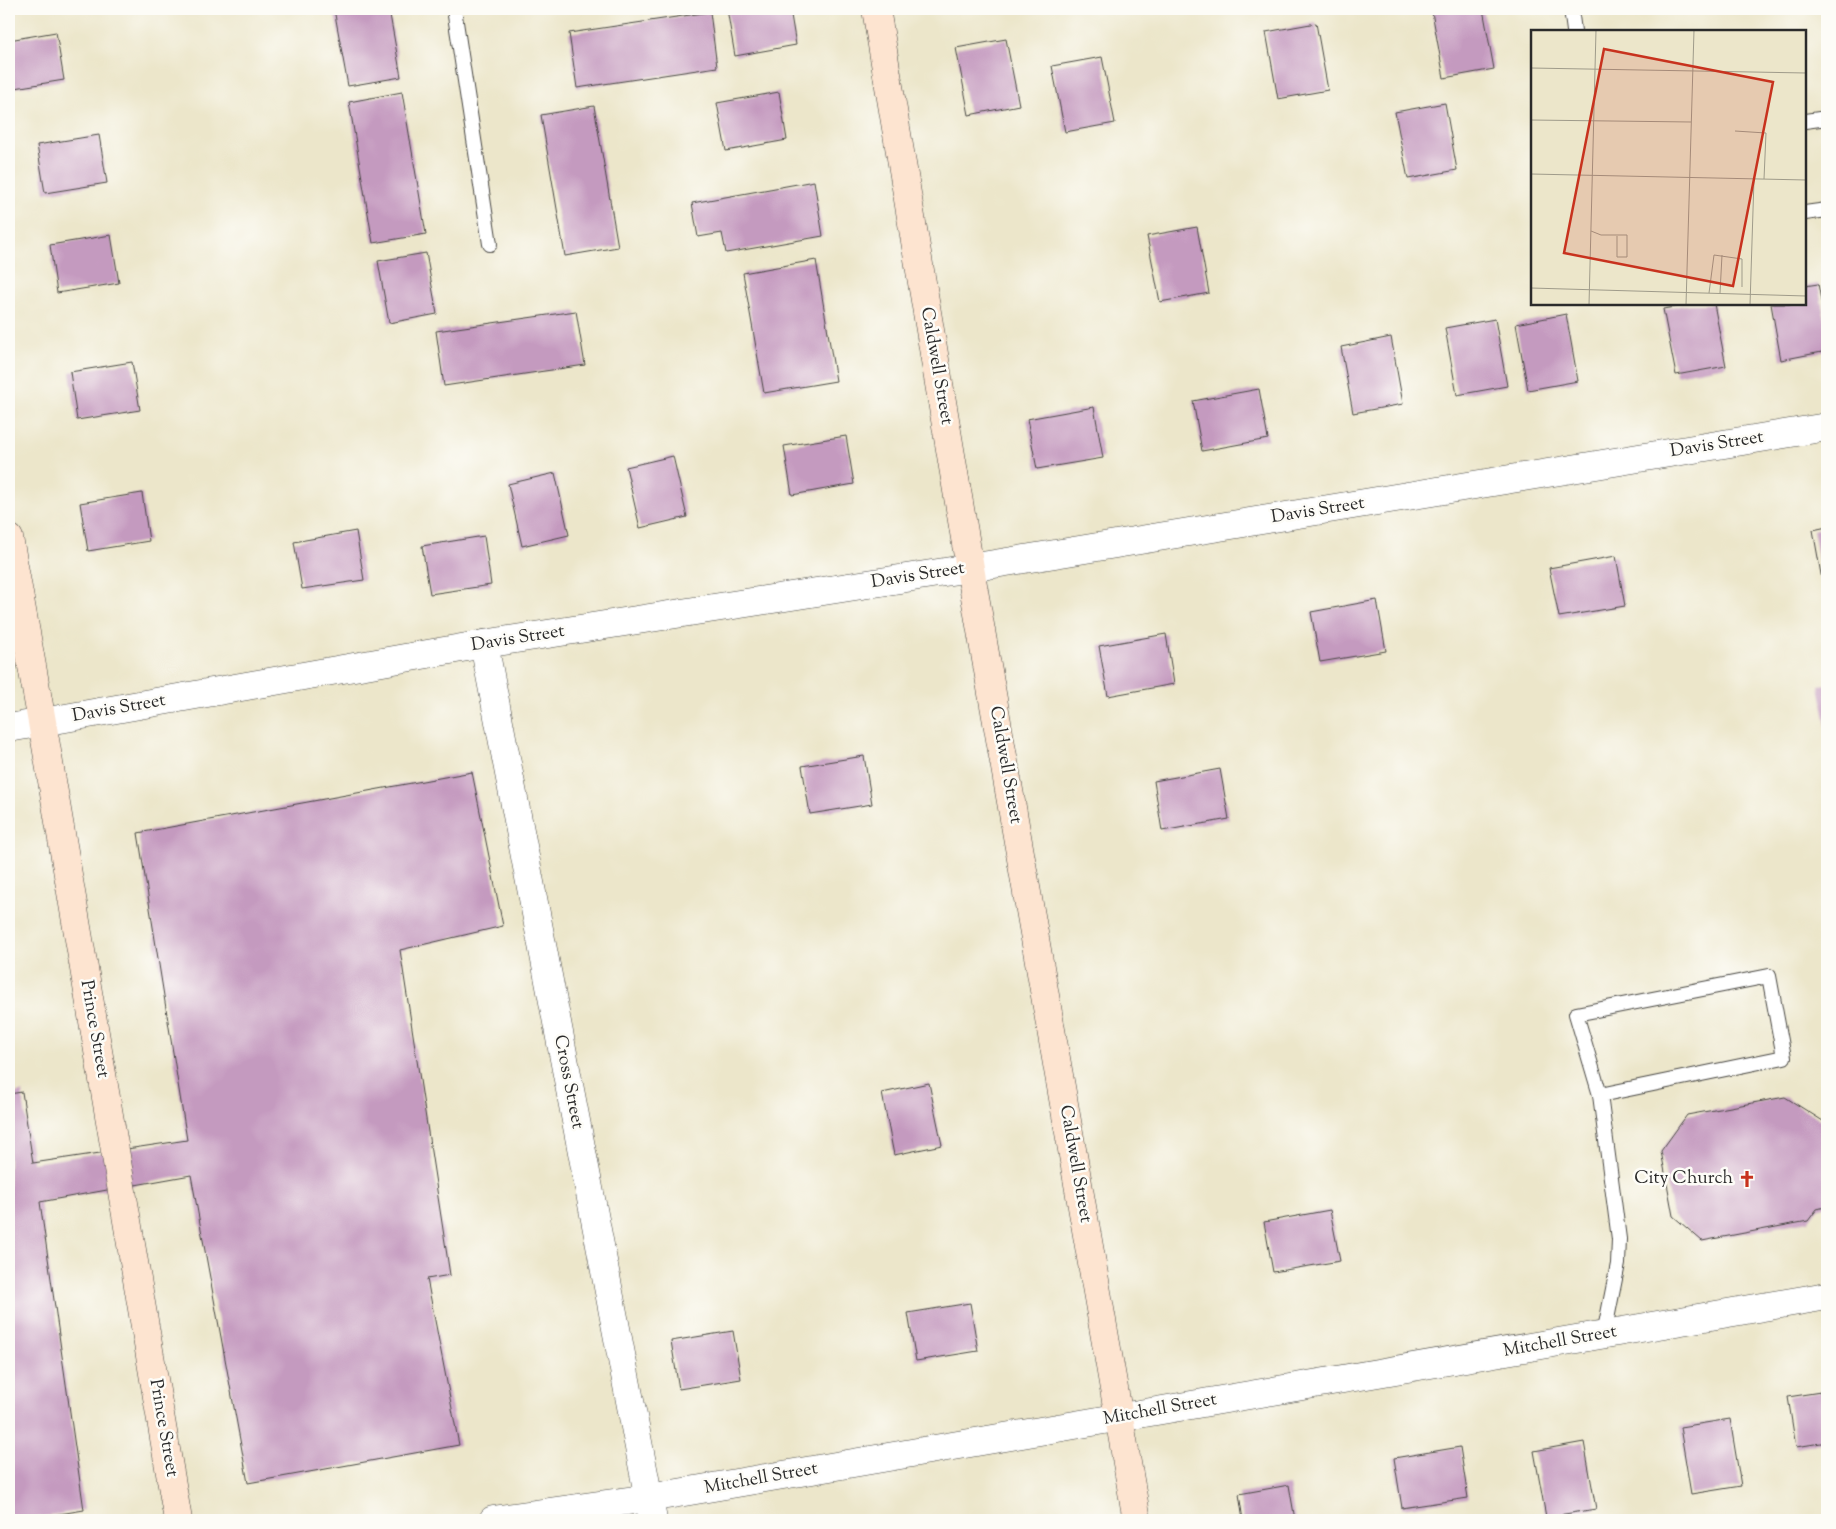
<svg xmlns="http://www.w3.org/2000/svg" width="1836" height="1529" font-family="'Sorts Mill Goudy',serif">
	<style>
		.building { fill: #c49abf }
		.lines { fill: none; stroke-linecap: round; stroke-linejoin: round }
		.lane-casing { stroke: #484743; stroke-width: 16 }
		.street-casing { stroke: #484743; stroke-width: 29 }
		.secondary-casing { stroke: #484743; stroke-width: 29 }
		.lane { stroke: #fff; stroke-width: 14 }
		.street { stroke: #fff; stroke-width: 28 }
		.secondary { stroke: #fde4d0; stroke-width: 28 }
		.labels { text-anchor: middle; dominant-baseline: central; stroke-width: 5; stroke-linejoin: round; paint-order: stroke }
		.street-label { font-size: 18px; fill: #2b2b2b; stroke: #fdfcf7 }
		.poi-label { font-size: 18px; fill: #2b2b2b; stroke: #fdfcf7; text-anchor: end }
		.inset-road { fill: none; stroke: #9f9b8a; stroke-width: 1 }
		.view { fill: #c8321e; fill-opacity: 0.15; stroke: #c8321e; stroke-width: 2.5 }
		.inset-edge { fill: none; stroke: #2b2b2b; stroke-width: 2.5 }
	</style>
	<rect width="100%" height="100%" fill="#fdfcf7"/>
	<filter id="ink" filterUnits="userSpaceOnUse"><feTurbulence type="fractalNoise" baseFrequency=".02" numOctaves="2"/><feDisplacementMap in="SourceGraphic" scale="10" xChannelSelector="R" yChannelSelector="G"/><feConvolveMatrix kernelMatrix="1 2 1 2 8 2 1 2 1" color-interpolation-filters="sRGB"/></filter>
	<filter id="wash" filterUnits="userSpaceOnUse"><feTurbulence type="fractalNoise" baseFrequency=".0096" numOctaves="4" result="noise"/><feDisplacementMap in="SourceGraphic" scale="20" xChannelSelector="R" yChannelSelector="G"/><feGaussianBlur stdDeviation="1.12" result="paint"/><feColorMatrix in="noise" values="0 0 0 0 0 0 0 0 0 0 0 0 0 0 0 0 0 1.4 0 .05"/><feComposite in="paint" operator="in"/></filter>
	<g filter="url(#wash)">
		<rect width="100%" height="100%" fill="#ece6ca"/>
		<g id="blocks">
			<!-- building -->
			<g class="building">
				<polygon points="334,9 389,9 401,77 348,86"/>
				<polygon points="727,9 790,9 796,45 735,56"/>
				<polygon points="1449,9 1483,9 1494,69 1444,78 1432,12"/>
				<polygon points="710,12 717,67 577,88 569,33"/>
				<polygon points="1316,23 1328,90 1278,99 1266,32"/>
				<polygon points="56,32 64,80 9,89 9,40"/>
				<polygon points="1006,39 1019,105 969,115 956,48"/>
				<polygon points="1102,57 1115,123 1065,132 1052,66"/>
				<polygon points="402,92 426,234 373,243 349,102"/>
				<polygon points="779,92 787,140 726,151 717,103"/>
				<polygon points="1445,103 1457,170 1408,179 1395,112"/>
				<polygon points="594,106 618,247 565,256 541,115"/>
				<polygon points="99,135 107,183 45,193 37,145"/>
				<polygon points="814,181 823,236 726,253 722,233 698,237 692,203"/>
				<polygon points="1197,227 1209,293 1160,302 1147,236"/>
				<polygon points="111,235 119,283 57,293 50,245"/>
				<polygon points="426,253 437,314 389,323 378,261"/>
				<polygon points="816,260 836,381 764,393 743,273"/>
				<polygon points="1818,284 1827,332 1827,351 1781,360 1771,304 1805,304 1805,286"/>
				<polygon points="1691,304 1714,304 1726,366 1676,375 1663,309"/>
				<polygon points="576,311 585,365 444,386 436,331"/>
				<polygon points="1566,314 1578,381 1528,390 1516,324"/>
				<polygon points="1495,319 1507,386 1457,395 1445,328"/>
				<polygon points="1391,337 1403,404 1353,413 1341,347"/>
				<polygon points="132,362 140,410 77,420 70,372"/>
				<polygon points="1259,389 1268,439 1202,451 1193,401"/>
				<polygon points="1094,407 1103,458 1037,469 1027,419"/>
				<polygon points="846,436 854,484 792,495 784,446"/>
				<polygon points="673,456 687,517 640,528 626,467"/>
				<polygon points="555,473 569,535 522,546 508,484"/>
				<polygon points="142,493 149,541 88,551 80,503"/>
				<polygon points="1827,527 1827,579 1822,580 1813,530"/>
				<polygon points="356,531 364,580 302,589 294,542"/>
				<polygon points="484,536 491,585 430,594 422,546"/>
				<polygon points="1616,556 1625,606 1559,617 1549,568"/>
				<polygon points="1377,600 1386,651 1320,662 1311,612"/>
				<polygon points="1166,634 1174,684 1108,696 1099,646"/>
				<polygon points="1827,684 1827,726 1826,726 1819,685"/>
				<polygon points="864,756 872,804 810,814 802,766"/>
				<polygon points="1220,769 1229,819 1162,831 1154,781"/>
				<polygon points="472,772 503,926 400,950 450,1275 427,1279 459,1445 248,1483 191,1175 40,1202 84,1510 23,1520 9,1520 9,1094 22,1092 33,1163 187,1140 138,833"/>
				<polygon points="929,1083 942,1145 894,1155 882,1093"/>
				<polygon points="1785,1097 1823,1121 1827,1120 1827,1215 1825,1207 1817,1209 1808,1221 1702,1241 1673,1216 1661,1151 1687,1115"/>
				<polygon points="1330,1210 1340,1261 1273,1272 1264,1222"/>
				<polygon points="970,1303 978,1351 916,1361 908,1313"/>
				<polygon points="733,1331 741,1379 679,1389 671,1341"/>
				<polygon points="1827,1391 1827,1442 1796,1447 1788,1397"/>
				<polygon points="1730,1419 1741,1486 1691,1494 1680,1427"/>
				<polygon points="1584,1442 1596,1509 1546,1517 1534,1451"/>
				<polygon points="1460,1447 1468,1498 1402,1508 1394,1458"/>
				<polygon points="1289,1485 1295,1520 1243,1520 1239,1494"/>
			</g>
		</g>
	</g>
	<g filter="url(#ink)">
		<use href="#blocks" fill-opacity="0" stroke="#484743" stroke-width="1"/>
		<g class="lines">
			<!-- lane casing -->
			<g class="lane-casing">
				<g id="lane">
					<polyline points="454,9 490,244"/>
					<polyline points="1571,9 1574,31"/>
					<polyline points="1805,121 1827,118"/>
					<polyline points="1805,213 1827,210"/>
					<polyline points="1600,1095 1784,1057 1769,976 1576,1014 1600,1095 1619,1239 1618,1264 1604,1334"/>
				</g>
			</g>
			<!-- street casing -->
			<g class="street-casing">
				<g id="street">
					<polyline points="484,644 653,1520"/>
					<polyline points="9,728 484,644 970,568 1827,427"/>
					<polyline points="493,1520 649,1498 1827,1296"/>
				</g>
			</g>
			<!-- secondary casing -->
			<g class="secondary-casing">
				<g id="secondary">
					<polyline points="876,9 970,568 1137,1520"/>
					<polyline points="9,538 42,722 178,1520"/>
				</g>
			</g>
			<!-- lane -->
			<use href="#lane" class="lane"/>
			<!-- street -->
			<use href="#street" class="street"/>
			<!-- secondary -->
			<use href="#secondary" class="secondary"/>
		</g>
	</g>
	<!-- icons -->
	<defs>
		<g id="church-bare" transform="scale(1.35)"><path d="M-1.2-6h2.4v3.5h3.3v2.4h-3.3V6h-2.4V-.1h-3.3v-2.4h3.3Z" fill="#c8321e" stroke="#fdfcf7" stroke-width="2.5" paint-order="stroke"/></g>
	</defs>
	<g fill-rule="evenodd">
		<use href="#church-bare" x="1747" y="1179"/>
	</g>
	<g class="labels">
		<!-- street labels -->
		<g class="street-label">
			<text transform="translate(936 366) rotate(80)">Caldwell Street</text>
			<text transform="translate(1717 445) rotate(-9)">Davis Street</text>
			<text transform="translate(1318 511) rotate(-9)">Davis Street</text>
			<text transform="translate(918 576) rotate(-9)">Davis Street</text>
			<text transform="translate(518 639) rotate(-9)">Davis Street</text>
			<text transform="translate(119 709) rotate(-10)">Davis Street</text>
			<text transform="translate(1005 765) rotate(80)">Caldwell Street</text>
			<text transform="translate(94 1029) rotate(80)">Prince Street</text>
			<text transform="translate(568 1082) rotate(79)">Cross Street</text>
			<text transform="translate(1075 1164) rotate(80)">Caldwell Street</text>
			<text transform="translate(1560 1342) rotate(-10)">Mitchell Street</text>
			<text transform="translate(1160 1410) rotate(-10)">Mitchell Street</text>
			<text transform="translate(163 1428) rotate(80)">Prince Street</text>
			<text transform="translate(761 1479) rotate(-10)">Mitchell Street</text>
		</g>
		<!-- poi labels -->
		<g class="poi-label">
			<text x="1733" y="1179">City Church</text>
		</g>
	</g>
	<!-- overview -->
	<g transform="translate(1531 30)">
		<rect width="275" height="275" fill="#ece6ca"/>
		<path class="inset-road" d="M 0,38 L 275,43M 0,90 L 160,92M 204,101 L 235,103 L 233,149M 0,144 L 275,150M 60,201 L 70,205 L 96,205 L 96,227 L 86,227 L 86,206M 0,258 L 275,266M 178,263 L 183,225 L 211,229 L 211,257M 189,263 L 191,225M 58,275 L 65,0M 155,275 L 163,0M 219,275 L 223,149"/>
		<path class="view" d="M 73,19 L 242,52 L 202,256 L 33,223 Z"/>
		<rect width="275" height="275" class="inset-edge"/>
	</g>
	<!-- margin -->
	<rect width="1836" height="1529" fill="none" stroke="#fdfcf7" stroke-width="30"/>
</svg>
